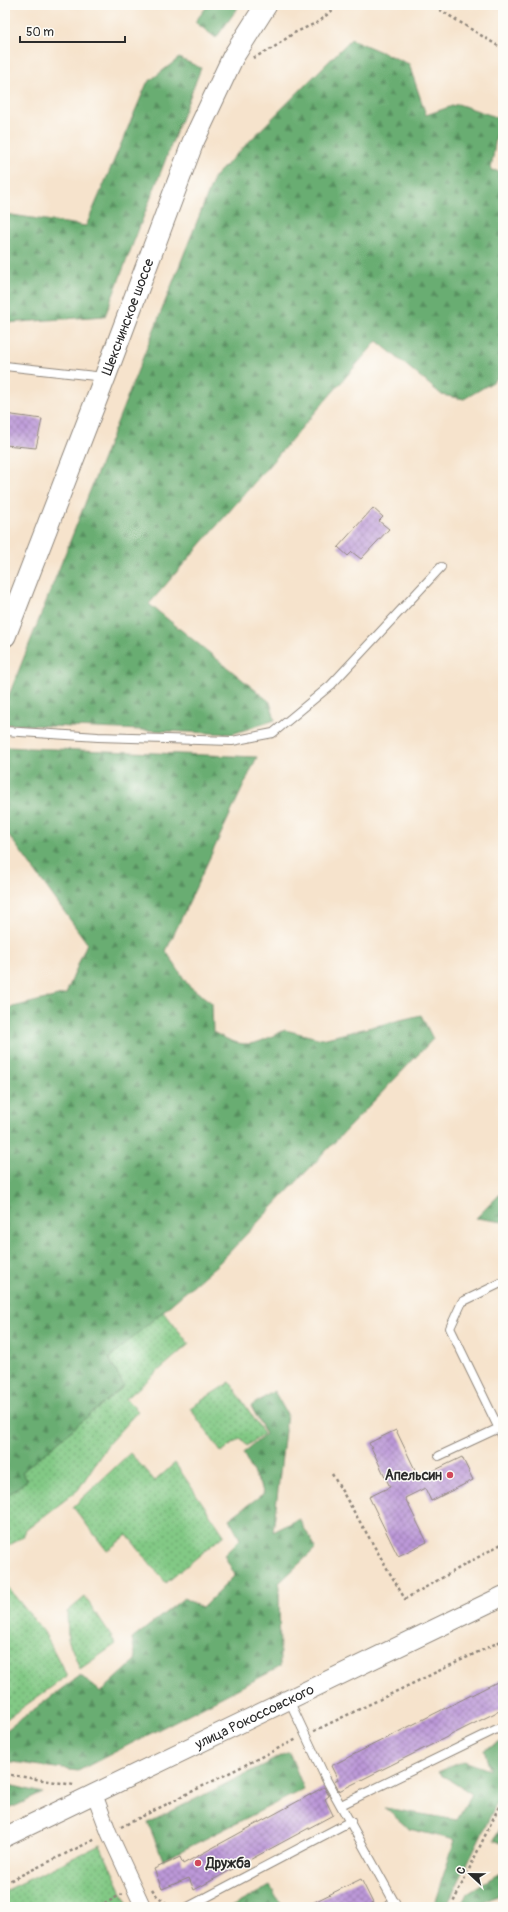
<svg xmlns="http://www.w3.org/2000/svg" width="508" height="1912" font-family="Pangolin,sans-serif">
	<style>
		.grass { fill: url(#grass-dots); stroke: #567a58 }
		.forest { fill: url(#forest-firs); stroke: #4a6c4e }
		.building { fill: url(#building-cross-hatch) }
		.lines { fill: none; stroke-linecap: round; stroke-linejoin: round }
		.service-casing { stroke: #90877c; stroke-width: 10 }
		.minor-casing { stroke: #90877c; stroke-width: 17 }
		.tertiary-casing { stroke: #90877c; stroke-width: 21 }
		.secondary-casing { stroke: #90877c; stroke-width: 23 }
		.path { stroke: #90877c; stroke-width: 2.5; stroke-dasharray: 3 3; stroke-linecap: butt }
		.service { stroke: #fff; stroke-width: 8 }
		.minor { stroke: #fff; stroke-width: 15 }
		.tertiary { stroke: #fff; stroke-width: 19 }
		.secondary { stroke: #fff; stroke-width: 21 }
		.poi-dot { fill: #d1495b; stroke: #fdfcf7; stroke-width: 1.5 }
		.labels { text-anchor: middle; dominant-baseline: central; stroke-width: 3; stroke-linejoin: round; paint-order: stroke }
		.street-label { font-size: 14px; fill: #2b2b2b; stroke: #fdfcf7 }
		.poi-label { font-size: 14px; font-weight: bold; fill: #2b2b2b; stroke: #fdfcf7; text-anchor: end }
	</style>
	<defs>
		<pattern id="grass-dots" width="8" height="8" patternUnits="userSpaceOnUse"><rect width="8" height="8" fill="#82c985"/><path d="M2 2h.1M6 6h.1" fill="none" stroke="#6ba36d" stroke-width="1.8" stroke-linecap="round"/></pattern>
		<pattern id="forest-firs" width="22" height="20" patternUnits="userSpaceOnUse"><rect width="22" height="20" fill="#69ad72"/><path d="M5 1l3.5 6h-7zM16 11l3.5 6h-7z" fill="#578d5e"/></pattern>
		<pattern id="building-cross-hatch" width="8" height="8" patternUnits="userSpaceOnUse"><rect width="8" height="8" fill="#bc98d8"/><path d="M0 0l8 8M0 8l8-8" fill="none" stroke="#997caf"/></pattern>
	</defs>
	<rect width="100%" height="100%" fill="#fdfcf7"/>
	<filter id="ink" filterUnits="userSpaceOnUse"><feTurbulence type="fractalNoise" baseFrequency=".025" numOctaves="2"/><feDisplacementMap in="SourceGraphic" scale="8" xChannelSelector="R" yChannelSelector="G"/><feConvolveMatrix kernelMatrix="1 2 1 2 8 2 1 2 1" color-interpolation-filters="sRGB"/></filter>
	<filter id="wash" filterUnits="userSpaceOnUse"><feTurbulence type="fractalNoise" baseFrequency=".012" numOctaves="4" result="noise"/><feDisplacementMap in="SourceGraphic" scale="16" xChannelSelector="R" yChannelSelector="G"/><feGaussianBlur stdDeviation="0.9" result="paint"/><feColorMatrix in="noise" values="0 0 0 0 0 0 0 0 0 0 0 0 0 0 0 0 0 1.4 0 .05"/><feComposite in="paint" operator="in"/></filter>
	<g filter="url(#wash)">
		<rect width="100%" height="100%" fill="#f6e3cc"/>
		<!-- grass -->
		<g class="grass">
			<polygon points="163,1311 189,1344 126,1399 138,1411 108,1444 78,1490 26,1530 23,1537 5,1548 5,1493 7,1496 27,1480 22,1472 124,1386 109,1358"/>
			<polygon points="230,1382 264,1434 247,1446 241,1438 221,1452 190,1408"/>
			<polygon points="130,1453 155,1481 175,1463 224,1535 166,1583 127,1535 107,1551 73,1507"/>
			<polygon points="5,1584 44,1632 67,1676 5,1720"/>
			<polygon points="85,1597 116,1644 80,1669 68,1639 67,1612"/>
			<polygon points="100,1845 129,1907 5,1907 5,1891"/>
		</g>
		<!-- forest -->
		<g class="forest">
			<polygon points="208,5 240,5 216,38 195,22"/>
			<polygon points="351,39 409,64 426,115 458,104 499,118 491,170 503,172 503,373 493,382 464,399 442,395 377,341 149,604 270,702 275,720 232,734 5,724 5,705 215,176"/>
			<polygon points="179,58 201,68 105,316 5,323 5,214 86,226 147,83"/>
			<path d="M 5,747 L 257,757 L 166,951 L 188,985 L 212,1003 L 213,1032 C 247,1051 253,1045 285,1030 L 322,1039 L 421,1015 L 433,1039 L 219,1263 L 109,1358 L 124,1386 L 22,1472 L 27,1480 L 7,1496 L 5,1493 L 5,1009 L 66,994 L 87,943 L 5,830 Z"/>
			<polygon points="503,1191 503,1222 476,1218"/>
			<polygon points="274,1391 287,1414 273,1532 299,1519 316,1548 279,1583 280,1667 78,1771 5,1761 5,1731 80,1675 101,1692 136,1660 132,1639 184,1598 202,1608 235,1575 224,1555 240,1539 229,1519 264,1493 243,1453 266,1434 251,1406"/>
			<polygon points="503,1741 503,1790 448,1903 433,1907 455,1840 409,1829 385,1808 457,1820 472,1794 438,1772 464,1761 490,1770 484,1750"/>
			<polygon points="289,1752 304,1789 163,1860 148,1823"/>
			<polygon points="5,1784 43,1793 5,1811"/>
			<polygon points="503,1823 503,1844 494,1840"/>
			<polygon points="503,1871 503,1893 476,1907 459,1907 467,1893"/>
			<polygon points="270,1886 283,1907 231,1907"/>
		</g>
		<g id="blocks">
			<!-- building -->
			<g class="building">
				<polygon points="5,414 42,419 36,448 5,445"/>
				<polygon points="373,508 383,517 379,521 389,529 361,559 352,552 348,556 338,547"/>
				<polygon points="396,1430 419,1478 462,1457 473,1480 431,1501 425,1488 405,1498 427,1542 398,1556 369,1497 390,1487 369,1443"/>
				<polygon points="503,1679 503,1709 339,1791 334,1782 338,1780 331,1766"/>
				<polygon points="324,1787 329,1796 325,1799 333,1815 194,1890 189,1878 162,1889 154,1869 180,1857 183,1864"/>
				<polygon points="361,1879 373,1903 365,1907 304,1907"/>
			</g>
		</g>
	</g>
	<g filter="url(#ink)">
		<use href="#blocks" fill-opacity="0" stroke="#90877c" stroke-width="1"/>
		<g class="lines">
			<!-- service casing -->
			<g class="service-casing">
				<g id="service">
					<polyline points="5,366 104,377"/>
					<polyline points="5,731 98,737 232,741 273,733 331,685 441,567"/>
					<polyline points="503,1282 462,1302 450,1328 503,1437"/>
					<polyline points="439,1456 499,1428"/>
					<polyline points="289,1700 326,1779 397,1907"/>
					<polyline points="341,1805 503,1726"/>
					<polyline points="188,1907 351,1821"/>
					<polyline points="386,1907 395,1902"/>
				</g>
			</g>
			<!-- minor casing -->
			<g class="minor-casing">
				<polyline id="minor" points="94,1793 109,1833 143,1907"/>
			</g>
			<!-- tertiary casing -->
			<g class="tertiary-casing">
				<g id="tertiary">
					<path id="s1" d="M 5,1837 L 503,1596"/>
				</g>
			</g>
			<!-- secondary casing -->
			<g class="secondary-casing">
				<g id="secondary">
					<path id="s2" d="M 5,636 L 105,377 L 193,142 L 233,57 L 266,5"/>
				</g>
			</g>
			<!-- path -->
			<g class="path">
				<polyline points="436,5 437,8 503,49"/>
				<polyline points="253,58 273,48 294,33 318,22 339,5"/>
				<polyline points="332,1474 405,1599 503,1543"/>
				<polyline points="314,1731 503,1640"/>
				<polyline points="5,1774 74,1785"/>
				<polyline points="121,1827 297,1739"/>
				<polyline points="5,1883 96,1839"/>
				<polyline points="152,1889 156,1895 171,1907"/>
				<polyline points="99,1907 122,1894"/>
				<polyline points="451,1907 503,1798"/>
				<polyline points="494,1907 503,1903"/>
			</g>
			<!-- service -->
			<use href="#service" class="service"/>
			<!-- minor -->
			<use href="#minor" class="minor"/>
			<!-- tertiary -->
			<use href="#tertiary" class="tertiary"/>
			<!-- secondary -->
			<use href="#secondary" class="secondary"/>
		</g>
	</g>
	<!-- markers -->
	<g class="poi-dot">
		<circle cx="450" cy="1475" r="4"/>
		<circle cx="198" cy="1863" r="4"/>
	</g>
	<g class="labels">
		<!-- street labels -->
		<g class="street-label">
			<text stroke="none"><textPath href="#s2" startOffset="342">Шекснинское шоссе</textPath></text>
			<text stroke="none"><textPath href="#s1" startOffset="277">улица Рокоссовского</textPath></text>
		</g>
		<!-- poi labels -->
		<g class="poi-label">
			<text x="442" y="1475">Апельсин</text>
			<text x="206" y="1863" text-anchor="start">Дружба</text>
		</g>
	</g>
	<!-- margin -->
	<rect width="508" height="1912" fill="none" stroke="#fdfcf7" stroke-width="20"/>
	<!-- north arrow -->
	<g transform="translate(470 1874) rotate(292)" stroke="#fdfcf7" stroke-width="3" paint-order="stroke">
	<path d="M0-3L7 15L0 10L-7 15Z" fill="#2b2b2b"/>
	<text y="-6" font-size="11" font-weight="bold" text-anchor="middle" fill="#2b2b2b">С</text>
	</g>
	<!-- scale -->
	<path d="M20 36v6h105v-6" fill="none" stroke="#2b2b2b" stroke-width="2"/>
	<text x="26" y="36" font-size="12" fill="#2b2b2b" stroke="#fdfcf7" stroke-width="3" paint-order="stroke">50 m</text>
</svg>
